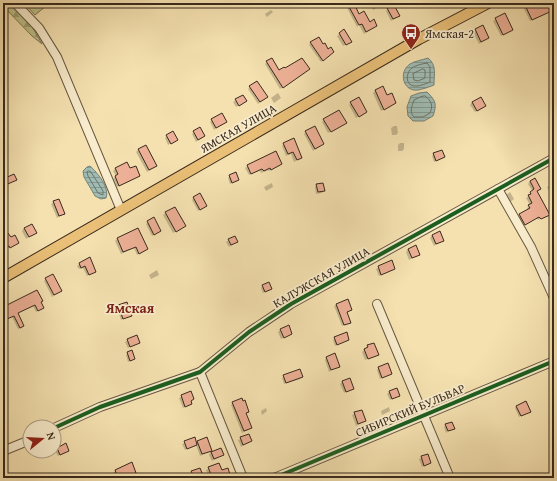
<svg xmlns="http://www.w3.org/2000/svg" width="557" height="481" font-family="'Gentium Book Plus',serif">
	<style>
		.forest { fill: url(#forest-firs); stroke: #7c7654 }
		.water { fill: url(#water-rules); stroke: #768278 }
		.shadow { fill: #0003 }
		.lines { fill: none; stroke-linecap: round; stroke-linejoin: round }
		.shore { stroke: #6c7368; stroke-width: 1 }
		.building { fill: #edb096; stroke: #392a1d }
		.minor-casing { stroke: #685842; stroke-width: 10 }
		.major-casing { stroke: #392a1d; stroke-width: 12 }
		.minor { stroke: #f8eccc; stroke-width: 8 }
		.major { stroke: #eac078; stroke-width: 10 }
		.cycleway-casing { stroke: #f8eccc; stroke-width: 6 }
		.cycleway { stroke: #1b5e20; stroke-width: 4 }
		.labels { text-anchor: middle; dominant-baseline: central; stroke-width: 3.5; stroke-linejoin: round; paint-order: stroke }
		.poi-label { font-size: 12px; fill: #392a1d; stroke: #f8eccc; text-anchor: start }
		.street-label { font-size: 12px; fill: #392a1d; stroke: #f8eccc }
		.quarter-label { font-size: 14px; font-weight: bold; fill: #7a1f14; stroke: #f8eccc }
	</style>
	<defs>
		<pattern id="forest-firs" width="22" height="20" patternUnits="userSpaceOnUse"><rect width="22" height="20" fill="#bec28a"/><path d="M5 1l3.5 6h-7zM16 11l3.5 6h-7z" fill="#9b9e70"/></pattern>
		<pattern id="water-rules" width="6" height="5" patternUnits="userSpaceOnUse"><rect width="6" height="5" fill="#9fbcb4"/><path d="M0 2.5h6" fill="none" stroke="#839992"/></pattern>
	</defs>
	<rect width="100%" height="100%" fill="#f5e1b0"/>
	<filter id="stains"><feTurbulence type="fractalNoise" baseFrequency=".005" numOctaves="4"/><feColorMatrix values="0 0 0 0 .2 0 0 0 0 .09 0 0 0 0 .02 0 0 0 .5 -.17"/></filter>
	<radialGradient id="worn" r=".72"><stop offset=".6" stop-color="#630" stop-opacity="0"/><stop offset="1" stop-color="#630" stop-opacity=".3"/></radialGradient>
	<!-- forest -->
	<g class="forest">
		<polygon points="3,3 9,3 30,23 42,44 32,36 3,6"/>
		<polygon points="24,3 47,3 46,6 35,15"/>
	</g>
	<!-- water -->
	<g class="water">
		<path d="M 428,58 C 437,65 434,75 434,85 C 429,87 423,89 418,90 C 403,92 398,72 410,64 C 415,61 422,60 428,58 Z"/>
		<path d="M 427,92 C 436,101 437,104 433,116 L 424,121 L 413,121 L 408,116 L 407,107 L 411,96 L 419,93 Z"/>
		<path d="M 90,166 C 97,172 110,188 106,198 L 101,199 L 95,196 L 84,177 L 83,171 L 87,167 Z"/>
	</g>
	<!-- shadow -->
	<g class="shadow">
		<polygon points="375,3 381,3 382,5 373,10 371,6"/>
		<polygon points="528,3 554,3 550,5 553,10 530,21 523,7"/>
		<polygon points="349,6 369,23 376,26 364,34 359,25 357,27 347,8"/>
		<polygon points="388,9 399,16 391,21 386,11"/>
		<polygon points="271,10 273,12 267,17 265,14"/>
		<polygon points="504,15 512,30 501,36 493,21"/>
		<polygon points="482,27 488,38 479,44 473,32"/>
		<polygon points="344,31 348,44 343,46 337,36"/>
		<polygon points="311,43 323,46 331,54 321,62 309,45"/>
		<polygon points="267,62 279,71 306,71 280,89 265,64"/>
		<polygon points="250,87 267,97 258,104 248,89"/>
		<polygon points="375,91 386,97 395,103 381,111 373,93"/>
		<polygon points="278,93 281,98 274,103 271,98"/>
		<polygon points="242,96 243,103 236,107 233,102"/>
		<polygon points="472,102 483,108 475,112 470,105"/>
		<polygon points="351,103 366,112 356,118 349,105"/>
		<polygon points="212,120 226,122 214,130 210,122"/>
		<polygon points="324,120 343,125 328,133 322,122"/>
		<polygon points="394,126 397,126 398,133 396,135 392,135 391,128"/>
		<polygon points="194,132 204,136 196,142 192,134"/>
		<polygon points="306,132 323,144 313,151 304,134"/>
		<polygon points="167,136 176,140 168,145 165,138"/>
		<polygon points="400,143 404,143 404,149 402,151 398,151 398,145"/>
		<polygon points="284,144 301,158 294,162 291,154 286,156 282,146"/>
		<polygon points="138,150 156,166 154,168 147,172 136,152"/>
		<polygon points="434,154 444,157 434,162 432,156"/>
		<polygon points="281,164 269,171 268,170 261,173 260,170 249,175 245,168 248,166"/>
		<polygon points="115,169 129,170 139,175 117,187 113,179 116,176 113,171"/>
		<polygon points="230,176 238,180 230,184 228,178"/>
		<polygon points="3,180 16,180 5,185 7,188 3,191"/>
		<polygon points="530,181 540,189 536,192 547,215 538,220 537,218 523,226 518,217 528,210 527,208 530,205 526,198 529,196 528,195 533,192 528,184"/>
		<polygon points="272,183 273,187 266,191 264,187"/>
		<polygon points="554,183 554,194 552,196 547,187"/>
		<polygon points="317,185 324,191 322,193 316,194 315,187"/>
		<polygon points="510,192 514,199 509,203 505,196"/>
		<polygon points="194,197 206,206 198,211 192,200"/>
		<polygon points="54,202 64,214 57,218 51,204"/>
		<polygon points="174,208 182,228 173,233 163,215"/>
		<polygon points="148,222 160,231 152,236 146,224"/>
		<polygon points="24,228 36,233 26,239 22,231"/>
		<polygon points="8,233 11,238 18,243 3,250 3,235"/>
		<polygon points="432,235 442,241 434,246 430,238"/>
		<polygon points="117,239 147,249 137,255 134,248 121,254 115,241"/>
		<polygon points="229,240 237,242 229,247 226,242"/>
		<polygon points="408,249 419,255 409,260 406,252"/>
		<polygon points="83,261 95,271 87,276 83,268 79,269 77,266"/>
		<polygon points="391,261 394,269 379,276 376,269"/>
		<polygon points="157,270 159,275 151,279 149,275"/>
		<polygon points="46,279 61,291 52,297 44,281"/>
		<polygon points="263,285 271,289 263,293 261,288"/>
		<polygon points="40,303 43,308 36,312 33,306 18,313 23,326 21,328 18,329 12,317 3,321 3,308"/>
		<polygon points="336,305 351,310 346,313 350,322 348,324 342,326 334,306"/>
		<polygon points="119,306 131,315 121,320 117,308"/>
		<polygon points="281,329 291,334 281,339 278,332"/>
		<polygon points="335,338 348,340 335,346 333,340"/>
		<polygon points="128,340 139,342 128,348 125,342"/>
		<polygon points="368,346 377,354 375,356 365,360 362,352"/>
		<polygon points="128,353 134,359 128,362 126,355"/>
		<polygon points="326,358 331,371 329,372 325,360"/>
		<polygon points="379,367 391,374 380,379 377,370"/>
		<polygon points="284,376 302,376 300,379 284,384 282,378"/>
		<polygon points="342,382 353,388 344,393 340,384"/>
		<polygon points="191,392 193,399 190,402 191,404 183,408 179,398"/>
		<polygon points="389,392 399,396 390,400 387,394"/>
		<polygon points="233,403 248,412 245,414 251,428 248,430 242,433 231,405"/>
		<polygon points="517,406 530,411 519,417 515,408"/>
		<polygon points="389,407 390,411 382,415 381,411"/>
		<polygon points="266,408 267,411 262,415 261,411"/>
		<polygon points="361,411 365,421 356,426 352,415"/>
		<polygon points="446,425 453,428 446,433 444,427"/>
		<polygon points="249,435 251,441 241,447 238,440"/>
		<polygon points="194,439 196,444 198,442 211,451 200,456 196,445 185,450 182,444"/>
		<polygon points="57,448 68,450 58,456 55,451"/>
		<polygon points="211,452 222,455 212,461 209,455"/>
		<polygon points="427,455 430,463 422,467 419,459"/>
		<polygon points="219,464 222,471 230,478 222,478 221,477 214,478 214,477 209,478 206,470"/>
		<polygon points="116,471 135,473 127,478 115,478 113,473"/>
		<polygon points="192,472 201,473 191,478 190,474"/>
	</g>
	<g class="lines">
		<!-- shore -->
		<g class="shore">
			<path d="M 427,63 L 430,67 L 430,82 C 425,84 416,88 411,85 C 405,82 407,71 412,68 C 416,65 422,64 427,63 Z"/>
			<polygon points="423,69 425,70 425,78 418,81 414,80 413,74"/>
			<path d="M 425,96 C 432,101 433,106 430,113 L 423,117 L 414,117 C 409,112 412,106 414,100 L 420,97 Z"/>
			<polygon points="89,171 91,172 103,191 103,195 98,193 88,176 87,172"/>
		</g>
	</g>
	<!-- building -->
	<g class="building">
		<polygon points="353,3 354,3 359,14 364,11 370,22 374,19 377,26 366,32 362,24 359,25 348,5"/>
		<polygon points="524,3 551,3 554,10 532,20"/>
		<polygon points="394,5 400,16 393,19 387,8"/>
		<polygon points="505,13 513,30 503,35 495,18"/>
		<polygon points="483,25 489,38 481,42 475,29"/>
		<polygon points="344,29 352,42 346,45 339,33"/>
		<polygon points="319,37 323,44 325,43 328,49 331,47 334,52 323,61 310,42"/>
		<polygon points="272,58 279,70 284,67 285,68 302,58 310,69 283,88 266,61"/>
		<polygon points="257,81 268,97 260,102 249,86"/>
		<polygon points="383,86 387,95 392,93 396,103 384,110 375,90"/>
		<polygon points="243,95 247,101 239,106 235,99"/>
		<polygon points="359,97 367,112 359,117 350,102"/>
		<polygon points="481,97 486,106 477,111 472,102"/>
		<polygon points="339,110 347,123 331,132 323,119"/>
		<polygon points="222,113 227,122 216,128 211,119"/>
		<polygon points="315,126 324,144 315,149 305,131"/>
		<polygon points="200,127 205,136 198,140 193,131"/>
		<polygon points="173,131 178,140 171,144 166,135"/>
		<polygon points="294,138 302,158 297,160 293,152 288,154 283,143"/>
		<polygon points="146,145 157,166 149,170 138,149"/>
		<polygon points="442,150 445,157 436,161 433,153"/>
		<polygon points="276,151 282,164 271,170 270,168 264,171 262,169 251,174 247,165"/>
		<polygon points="127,162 130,168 136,166 140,176 119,186 115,176 118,174 115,168"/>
		<polygon points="236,172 239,180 232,183 229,175"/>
		<polygon points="14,174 17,180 3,186 3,179"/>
		<polygon points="535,178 541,189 537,191 550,215 541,219 539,217 525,225 519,214 530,208 528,205 532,203 528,195 531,194 530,192 534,189 530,181"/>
		<polygon points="323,183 325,191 318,192 316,184"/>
		<polygon points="200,193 207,206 200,210 193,197"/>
		<polygon points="59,199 65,214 59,216 53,201"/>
		<polygon points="175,207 186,226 176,232 165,212"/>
		<polygon points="154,217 161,231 154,235 147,221"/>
		<polygon points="3,221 7,232 11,237 15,235 19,243 10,248 9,246 3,249"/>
		<polygon points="32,224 37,233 29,237 24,228"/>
		<polygon points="138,228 148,249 139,254 136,247 123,252 117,238"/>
		<polygon points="440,231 444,241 436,244 432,235"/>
		<polygon points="235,236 238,242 231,245 228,239"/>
		<polygon points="416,245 420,255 412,258 408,249"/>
		<polygon points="90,257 96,272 89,275 85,266 81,268 79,263"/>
		<polygon points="392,260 395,269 381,275 378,266"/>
		<polygon points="53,274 62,291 54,295 45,278"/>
		<polygon points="269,282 272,289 265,292 262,285"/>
		<polygon points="37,290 43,301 41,302 44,308 38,311 35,305 18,313 24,326 20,328 14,316 7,319 3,311 3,307"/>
		<polygon points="348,299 352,310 347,312 351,323 344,325 336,304"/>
		<polygon points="127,302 132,316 123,319 118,305"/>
		<polygon points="289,325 292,334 284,338 280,329"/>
		<polygon points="347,332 349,340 337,345 334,337"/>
		<polygon points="137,335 140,343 130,347 127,339"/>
		<polygon points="374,343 379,355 368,359 364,349 368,347 367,345"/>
		<polygon points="132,350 135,359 130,361 127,352"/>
		<polygon points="335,353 340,367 331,370 326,357"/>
		<polygon points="388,363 392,374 382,378 378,367"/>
		<polygon points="300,369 303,377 286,383 283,375"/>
		<polygon points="350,378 354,389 346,392 342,381"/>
		<polygon points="397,388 400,396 392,399 389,391"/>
		<polygon points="191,391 194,399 191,401 192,404 185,407 181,395"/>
		<polygon points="242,398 243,401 245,400 249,412 246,413 252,428 244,431 232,402"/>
		<polygon points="526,401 531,412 521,416 516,406"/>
		<polygon points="362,410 366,421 358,424 354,412"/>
		<polygon points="452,422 455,429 448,431 445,424"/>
		<polygon points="249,434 252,441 243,445 240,437"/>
		<polygon points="195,437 197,445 187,449 184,441"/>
		<polygon points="207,437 212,451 202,454 197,441"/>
		<polygon points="66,443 69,451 60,455 57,448"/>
		<polygon points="221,448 224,455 214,459 211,452"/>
		<polygon points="428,454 431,463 424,466 421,456"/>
		<polygon points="132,462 136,473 125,478 118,478 115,470"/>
		<polygon points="219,463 222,470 228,468 231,478 224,478 223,475 217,478 216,475 212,477 208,467"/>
		<polygon points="200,468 202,473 194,477 191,471"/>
	</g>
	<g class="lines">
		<!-- minor casing -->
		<g class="minor-casing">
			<g id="minor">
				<polyline points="15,3 39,28 57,57 121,210"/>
				<polyline points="498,189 531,247 554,298"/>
				<polyline points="377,304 450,478"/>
				<polyline points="200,372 243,478"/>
				<polyline points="54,428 100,407 200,372 249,332 291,304 554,158"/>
				<polyline points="3,451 30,440"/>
				<polyline points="274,478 554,361"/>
			</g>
		</g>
		<!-- major casing -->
		<g class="major-casing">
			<polyline id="major" points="3,278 419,39 488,3"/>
		</g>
		<!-- minor -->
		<use href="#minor" class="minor"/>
		<!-- major -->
		<use href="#major" class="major"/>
		<!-- cycleway casing -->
		<g class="cycleway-casing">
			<g id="cycleway">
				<polyline points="54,428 100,407 200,372 249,332 291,304 554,158"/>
				<polyline points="274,478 554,361"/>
			</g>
		</g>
		<!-- cycleway -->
		<use href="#cycleway" class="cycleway"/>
	</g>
	<!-- icons -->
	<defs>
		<g id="bus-pin" transform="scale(1)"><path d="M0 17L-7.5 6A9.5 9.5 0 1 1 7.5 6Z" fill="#8f2418" stroke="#f8eccc"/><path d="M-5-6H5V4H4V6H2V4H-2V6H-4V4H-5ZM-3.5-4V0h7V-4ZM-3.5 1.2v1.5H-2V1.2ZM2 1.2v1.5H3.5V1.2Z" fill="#fff"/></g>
	</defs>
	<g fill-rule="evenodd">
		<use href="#bus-pin" x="411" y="33"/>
	</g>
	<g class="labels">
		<!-- poi labels -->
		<g class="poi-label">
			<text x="425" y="33">Ямская-2</text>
		</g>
		<!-- street labels -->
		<g class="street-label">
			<text transform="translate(238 128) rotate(-30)">ЯМСКАЯ УЛИЦА</text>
			<text transform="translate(321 277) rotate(-30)">КАЛУЖСКАЯ УЛИЦА</text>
			<text transform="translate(410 410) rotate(-23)">СИБИРСКИЙ БУЛЬВАР</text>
		</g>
		<!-- quarter labels -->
		<g class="quarter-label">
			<text x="130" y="308">Ямская</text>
		</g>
	</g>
	<!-- margin -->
	<rect width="557" height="481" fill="none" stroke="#f5e1b0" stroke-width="16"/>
	<rect x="4" y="4" width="549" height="473" fill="none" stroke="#392a1d" stroke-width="2"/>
	<rect x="8" y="8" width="541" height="465" fill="none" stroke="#392a1d"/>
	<!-- north arrow -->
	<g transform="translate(42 439) rotate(72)"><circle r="19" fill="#f8eccc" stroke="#ac9e86"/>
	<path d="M0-3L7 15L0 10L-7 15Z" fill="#8f2418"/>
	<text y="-6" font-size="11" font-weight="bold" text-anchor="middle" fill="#392a1d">N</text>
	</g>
	<rect width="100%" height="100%" filter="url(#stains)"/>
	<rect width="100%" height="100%" fill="url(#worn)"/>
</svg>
